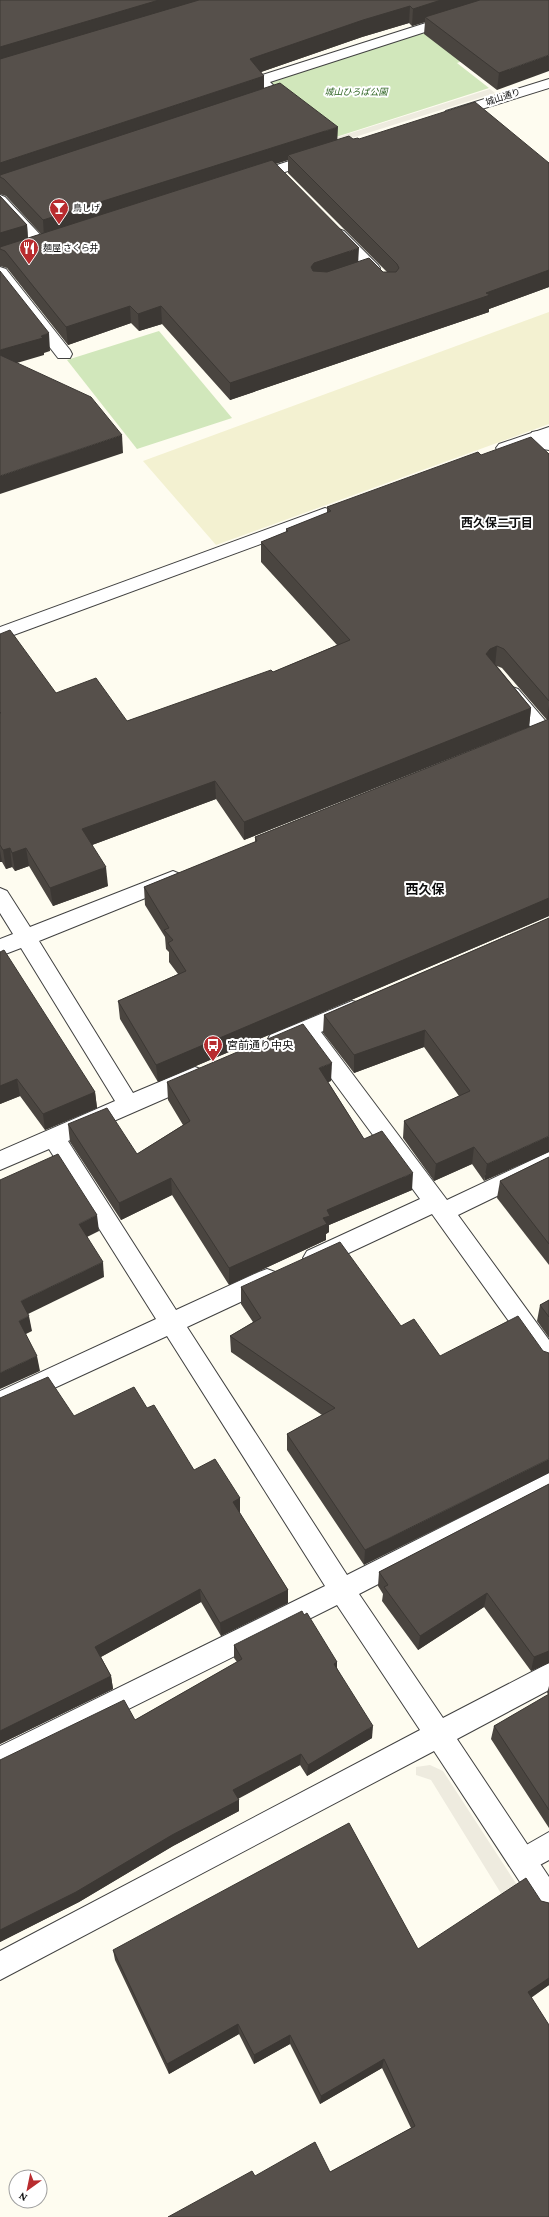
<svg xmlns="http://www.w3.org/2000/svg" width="549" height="2217" font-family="'Crimson Pro','Noto Sans JP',serif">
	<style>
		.farmland { fill: #f3f1d1 }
		.green { fill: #d1e7bb }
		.plaza { fill: #eeebdf }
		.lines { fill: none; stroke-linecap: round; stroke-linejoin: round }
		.lane-casing { stroke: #414141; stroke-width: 2 }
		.street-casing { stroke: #414141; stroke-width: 2 }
		.lane { fill: #fff; fill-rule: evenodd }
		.street { fill: #fff; fill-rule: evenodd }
		.wall { fill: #4a4540; fill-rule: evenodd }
		.shaded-wall { fill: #3c3834 }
		.building { fill: #56504b; stroke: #3c3834 }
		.labels { text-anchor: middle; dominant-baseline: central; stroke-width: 4; stroke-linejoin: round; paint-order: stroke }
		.far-park-label { font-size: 9px; font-style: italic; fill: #2d6321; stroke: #fff }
		.far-street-label { font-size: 9px; fill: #0e0e0e; stroke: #fff }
		.far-poi-label { font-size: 9px; fill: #0e0e0e; stroke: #fff; text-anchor: start }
		.poi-label { font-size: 11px; fill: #0e0e0e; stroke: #fff; text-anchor: start }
		.neighbourhood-label { font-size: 12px; font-weight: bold; fill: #0e0e0e; stroke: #fff }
		.quarter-label { font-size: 13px; font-weight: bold; fill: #0e0e0e; stroke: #fff }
	</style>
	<rect width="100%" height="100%" fill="#fefcf0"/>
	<!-- farmland -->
	<polygon class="farmland" points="549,312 549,424 216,545 143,461"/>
	<!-- green -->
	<g class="green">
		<polygon points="434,28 471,58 457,63 489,88 336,137 269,81"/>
		<polygon points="159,331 232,418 137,449 67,360"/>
	</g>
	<!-- plaza -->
	<g class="plaza">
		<polygon points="490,89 495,93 339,142 335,138"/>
		<polygon points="430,1765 443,1771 517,1885 502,1895 431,1780 416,1775 416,1767"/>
	</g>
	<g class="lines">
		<!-- lane casing -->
		<g class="lane-casing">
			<g id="lane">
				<polygon points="451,15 456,16 458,19 456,22 270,82 283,95 281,98 261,104 254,100 256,97 267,94 254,80 256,77"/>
				<polygon points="538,431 549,437 549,450 543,449 530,436 532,432"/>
				<polygon points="512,687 518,689 549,725 549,736 544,738 538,736 506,697 503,693 506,689"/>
				<polygon points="549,1832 549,1860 523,1874 514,1870 510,1861 514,1852"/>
			</g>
		</g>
		<!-- street casing -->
		<g class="street-casing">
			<g id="street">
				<polygon points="549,79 549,88 456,117 446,117 444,114 446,111"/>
				<polygon points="317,152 322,154 325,157 322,160 251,183 246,181 243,178 246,175"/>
				<polygon points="0,195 5,197 47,242 49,245 47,248 35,248 0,209"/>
				<path d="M 338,229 L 344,231 L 378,265 L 380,268 C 375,276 358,280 349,277 L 347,274 L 349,271 L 361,266 L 330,234 L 332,231 Z"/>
				<polygon points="0,267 6,269 70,350 72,354 70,358 58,358 0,283"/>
				<polygon points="549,427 549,438 505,453 499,452 496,448 499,444"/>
				<polygon points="325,508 331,510 334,514 331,518 0,640 0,627"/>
				<polygon points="173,871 180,874 183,879 180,884 39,941 133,1093 195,1067 203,1070 206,1076 203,1082 68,1141 176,1310 259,1272 267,1269 275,1272 279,1279 275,1286 187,1327 347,1575 549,1473 549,1496 359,1594 443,1718 549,1663 549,1690 457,1739 549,1877 549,1915 539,1911 434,1751 0,1980 0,1951 420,1730 337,1605 0,1773 0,1746 325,1586 167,1336 0,1413 0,1391 156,1319 49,1149 0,1170 0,1151 115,1101 21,948 0,956 0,939 13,934 0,913 0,888 7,891 30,927"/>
				<polygon points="352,1001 360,1003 363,1009 360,1015 321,1032 447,1200 549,1152 549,1171 458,1215 549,1340 549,1369 541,1366 432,1214 323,1265 315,1268 307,1265 303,1258 307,1251 420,1199 303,1040 278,1050 270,1047 267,1041 270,1035"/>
			</g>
		</g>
		<!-- lane -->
		<use href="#lane" class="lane"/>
		<!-- street -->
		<use href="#street" class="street"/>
	</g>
	<!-- wall -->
	<g class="wall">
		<path d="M 0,0 L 549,0 L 497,90 L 424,34 L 425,22 L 412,26 L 409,23 L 362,37 L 261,72 L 264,76 L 264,88 L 337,140 L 359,139 L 549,163 L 549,287 L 489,309 L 489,312 L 230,400 L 162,324 L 139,331 L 131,323 L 68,345 L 7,268 L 0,266 L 0,196 L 27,225 L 28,238 L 41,234 L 6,196 L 0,194 ZM 288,160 L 288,173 L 387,272 L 383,272 L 358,262 L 275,164 Z"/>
		<polygon points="549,454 549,916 158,1082 120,1019 118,1001 178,974 169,962 169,952 166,949 165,937 145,905 144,887 255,842 255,837 547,720 502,668 497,666 531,708 529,727 244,840 216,799 92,845 108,886 53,906 29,866 15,871 12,867 6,869 2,862 0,862 0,634 56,693 127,721 273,672 337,645 261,562 261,542 286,532 286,529 327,513 327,507 481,455"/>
		<polygon points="549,918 484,1181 472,1164 434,1181 403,1138 404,1121 459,1096 424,1047 354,1073 323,1033 324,1015"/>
		<polygon points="0,952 95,1092 97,1108 45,1130 20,1096 0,1104"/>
		<polygon points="331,1081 328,1082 364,1139 412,1190 329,1225 329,1232 326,1234 326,1240 229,1285 172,1195 121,1220 70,1142 68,1124 137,1154 183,1125 168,1100 167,1082"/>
		<polygon points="549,1157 549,1265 497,1198 500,1181"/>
		<polygon points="241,1287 401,1326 440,1356 543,1351 364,1565 287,1450 287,1434 322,1415 231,1352 230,1336 253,1322 241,1304"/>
		<polygon points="549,1300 549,1338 537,1321 540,1305"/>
		<polygon points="0,1398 74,1416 147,1408 194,1470 240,1498 240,1512 239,1512 288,1590 288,1603 221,1636 201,1602 101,1657 111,1676 113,1689 0,1744"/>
		<polygon points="549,1484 549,1663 531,1671 484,1607 418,1650 382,1601 383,1594 378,1586 379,1572"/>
		<polygon points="234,1645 337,1662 337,1668 372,1738 307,1776 300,1765 238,1799 239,1800 239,1811 173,1846 79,1902 0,1942 0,1760 135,1720 237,1662 234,1658"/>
		<polygon points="549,1686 549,1828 491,1739 494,1726 549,1695 547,1693"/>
		<polygon points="541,1901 549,1903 549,1985 531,1998 549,2217 255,2176 330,2172 411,2128 382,2068 320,2104 290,2044 254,2064 239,2034 169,2074 115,1960 113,1950 418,1949"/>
	</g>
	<!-- shaded-wall -->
	<g class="shaded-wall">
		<polygon points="159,0 216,0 0,65 0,47"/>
		<polygon points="441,0 493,0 425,17 425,22 412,26 413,9"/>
		<polygon points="410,6 409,23 362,37 250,76 250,59 363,20"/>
		<polygon points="549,55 549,71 497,90 499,73"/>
		<polygon points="264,76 264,93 0,177 0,163"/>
		<polygon points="338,127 337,145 288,155 288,160 44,237 43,220"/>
		<polygon points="27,225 28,242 0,249 0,233"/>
		<polygon points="359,248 358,265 311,284 311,267 314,263"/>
		<polygon points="549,270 549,287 489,309 489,312 230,400 230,383"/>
		<polygon points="130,306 131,323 68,345 66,327"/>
		<polygon points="161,306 162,324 139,331 138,314"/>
		<polygon points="49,333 50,351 44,353 44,355 0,368 0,350"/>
		<polygon points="122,435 123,453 0,494 0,476"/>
		<polygon points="497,646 495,666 486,654 490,649"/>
		<polygon points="549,705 549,720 547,720"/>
		<polygon points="531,708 529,727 244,840 244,822"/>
		<polygon points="215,781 216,799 84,848 82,829"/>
		<polygon points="10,848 12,867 6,869 3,850"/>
		<polygon points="26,848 29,866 15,871 12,853"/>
		<polygon points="0,850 2,862 0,862"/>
		<polygon points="106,867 108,886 53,906 50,888"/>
		<polygon points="549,898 549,916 158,1082 156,1065"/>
		<polygon points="425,1030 424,1047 354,1073 354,1055"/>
		<polygon points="332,1063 331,1081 318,1086 319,1068"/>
		<polygon points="17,1079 20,1096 0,1104 0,1086"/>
		<polygon points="95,1092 97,1108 45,1130 43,1114"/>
		<polygon points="549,1136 549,1152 484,1181 487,1164"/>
		<polygon points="474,1147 472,1164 434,1181 436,1164"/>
		<polygon points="413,1173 412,1190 329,1225 329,1232 326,1234 326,1240 229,1285 229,1268 323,1218 327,1210"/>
		<polygon points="171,1178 172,1195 121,1220 119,1203"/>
		<polygon points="97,1215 99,1231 81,1240 79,1224"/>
		<polygon points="103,1262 104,1277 24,1316 21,1301"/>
		<polygon points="29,1316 32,1331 22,1336 19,1321"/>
		<polygon points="37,1356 40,1371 0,1389 0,1373"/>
		<polygon points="549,1459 549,1473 364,1565 365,1550"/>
		<polygon points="240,1498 240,1512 233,1516 233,1502"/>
		<polygon points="200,1589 201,1602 97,1659 95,1647"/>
		<polygon points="288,1590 288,1603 221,1636 220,1623"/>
		<polygon points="487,1593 484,1607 418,1650 420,1636"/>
		<polygon points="549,1651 549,1663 531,1671 534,1657"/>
		<polygon points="337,1662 337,1675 334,1664"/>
		<polygon points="111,1676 113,1689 0,1744 0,1731"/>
		<polygon points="373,1726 372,1738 307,1776 308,1765"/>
		<polygon points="301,1754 300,1765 233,1801 233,1790"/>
		<polygon points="239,1800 239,1811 173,1846 79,1902 0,1942 0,1930 172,1835"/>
		<polygon points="549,1978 549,1985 524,2002 528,1992"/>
		<polygon points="238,2024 239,2034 169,2074 167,2064"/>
		<polygon points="290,2035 290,2044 254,2064 254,2055"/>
		<polygon points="384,2059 382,2068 320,2104 321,2096"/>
	</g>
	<!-- building -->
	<g class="building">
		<polygon points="0,0 159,0 0,47"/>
		<polygon points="199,0 441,0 413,9 410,6 363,20 250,59 264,76 0,163 0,59"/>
		<polygon points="480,0 549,0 549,55 499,73 425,17"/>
		<polygon points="280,83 338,127 43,220 4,179 0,177 0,175"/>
		<polygon points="475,102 549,163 549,270 486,293 490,295 230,383 161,306 138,314 130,306 66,327 5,251 0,249 0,247 272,160 359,248 314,263 311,267 313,271 327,272 369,258 383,272 396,272 399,268 397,264 288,155 349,136 353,139 358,138 359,139"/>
		<polygon points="0,196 27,225 0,233"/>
		<polygon points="0,271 49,333 41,336 43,338 0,350"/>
		<polygon points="0,355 91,397 122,435 0,476"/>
		<polygon points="531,437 549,454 549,701 504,649 497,646 490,649 486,654 531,708 244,822 215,781 82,829 106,867 50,888 26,848 12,853 10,848 3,850 0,845 0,713 1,713 0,712 0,634 10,630 56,693 96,678 127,721 271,670 273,672 350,640 261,542 288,531 286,529 331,511 327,507 478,452 481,455"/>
		<polygon points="549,719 549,898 156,1065 118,1001 186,971 168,943 173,940 164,930 169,928 144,887 257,841 255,837"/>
		<polygon points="549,918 549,1136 487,1164 474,1147 436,1164 404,1121 470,1091 425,1030 354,1055 324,1015"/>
		<polygon points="4,950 95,1092 43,1114 17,1079 0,1086 0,952"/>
		<polygon points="303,1024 332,1063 319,1068 364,1139 382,1131 413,1173 327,1210 330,1216 323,1218 327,1224 229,1268 171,1178 119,1203 68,1124 107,1108 137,1154 190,1121 167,1082"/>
		<polygon points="58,1154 97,1215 79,1224 103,1262 21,1301 29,1316 19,1321 37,1356 0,1373 0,1180"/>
		<polygon points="549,1157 549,1244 500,1181"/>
		<polygon points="340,1242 401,1326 414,1319 440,1356 518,1316 543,1351 549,1353 549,1459 365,1550 287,1434 335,1408 230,1336 261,1318 241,1287"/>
		<polygon points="549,1300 549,1317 540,1305"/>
		<polygon points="48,1377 74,1416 134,1387 147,1408 154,1405 194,1470 215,1459 240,1498 233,1502 288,1590 220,1623 200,1589 95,1647 111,1676 0,1731 0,1398"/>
		<polygon points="549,1484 549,1651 534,1657 487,1593 420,1636 384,1587 388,1585 379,1572"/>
		<polygon points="302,1611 304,1615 307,1613 337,1662 334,1664 373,1726 308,1765 301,1754 233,1790 239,1800 172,1835 76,1892 0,1930 0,1760 124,1700 135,1720 242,1659 234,1645"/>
		<polygon points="549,1694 549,1810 494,1726"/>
		<polygon points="349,1823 418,1949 526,1878 541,1901 549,1903 549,1978 528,1992 549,2025 549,2217 168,2217 252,2171 255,2176 315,2142 330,2172 415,2126 384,2059 321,2096 290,2035 254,2055 238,2024 167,2064 113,1950"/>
	</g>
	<!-- icons -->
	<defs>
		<g id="bar-pin" transform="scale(1)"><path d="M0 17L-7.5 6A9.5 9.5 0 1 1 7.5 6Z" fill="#b82c2f" stroke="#fff"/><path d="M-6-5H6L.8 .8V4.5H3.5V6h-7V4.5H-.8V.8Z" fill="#fff"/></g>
		<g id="restaurant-pin" transform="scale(1)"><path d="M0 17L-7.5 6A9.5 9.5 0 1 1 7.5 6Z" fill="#b82c2f" stroke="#fff"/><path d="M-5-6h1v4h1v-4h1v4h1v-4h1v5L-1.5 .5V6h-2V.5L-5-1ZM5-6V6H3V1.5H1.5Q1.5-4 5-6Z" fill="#fff"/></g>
		<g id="bus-pin" transform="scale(1)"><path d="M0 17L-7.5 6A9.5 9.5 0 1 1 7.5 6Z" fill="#b82c2f" stroke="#fff"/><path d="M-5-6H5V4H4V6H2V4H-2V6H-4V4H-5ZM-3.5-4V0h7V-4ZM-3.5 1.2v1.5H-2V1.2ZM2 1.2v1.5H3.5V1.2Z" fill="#fff"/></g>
	</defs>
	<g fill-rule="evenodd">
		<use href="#bar-pin" x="59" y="208"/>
		<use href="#restaurant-pin" x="29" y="248"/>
		<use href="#bus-pin" x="213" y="1045"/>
	</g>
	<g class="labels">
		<!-- far-park labels -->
		<g class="far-park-label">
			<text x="356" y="92">城山ひろば公園</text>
		</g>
		<!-- far-street labels -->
		<g class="far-street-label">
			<text transform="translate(503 97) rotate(-18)">城山通り</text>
		</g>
		<!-- far-poi labels -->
		<g class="far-poi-label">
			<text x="73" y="208">鳥しげ</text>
			<text x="43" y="248">麺屋 さくら井</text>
		</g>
		<!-- poi labels -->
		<g class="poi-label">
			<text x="227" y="1045">宮前通り中央</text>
		</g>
		<!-- neighbourhood labels -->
		<g class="neighbourhood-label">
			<text x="497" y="523">西久保二丁目</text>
		</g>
		<!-- quarter labels -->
		<g class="quarter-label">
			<text x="425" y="889">西久保</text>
		</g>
	</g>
	<!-- north arrow -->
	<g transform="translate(28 2189) rotate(213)"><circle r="19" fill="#ffffff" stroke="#9f9f9f"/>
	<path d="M0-3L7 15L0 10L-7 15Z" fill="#b82c2f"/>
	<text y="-6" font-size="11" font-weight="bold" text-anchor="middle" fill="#0e0e0e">N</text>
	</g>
</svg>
